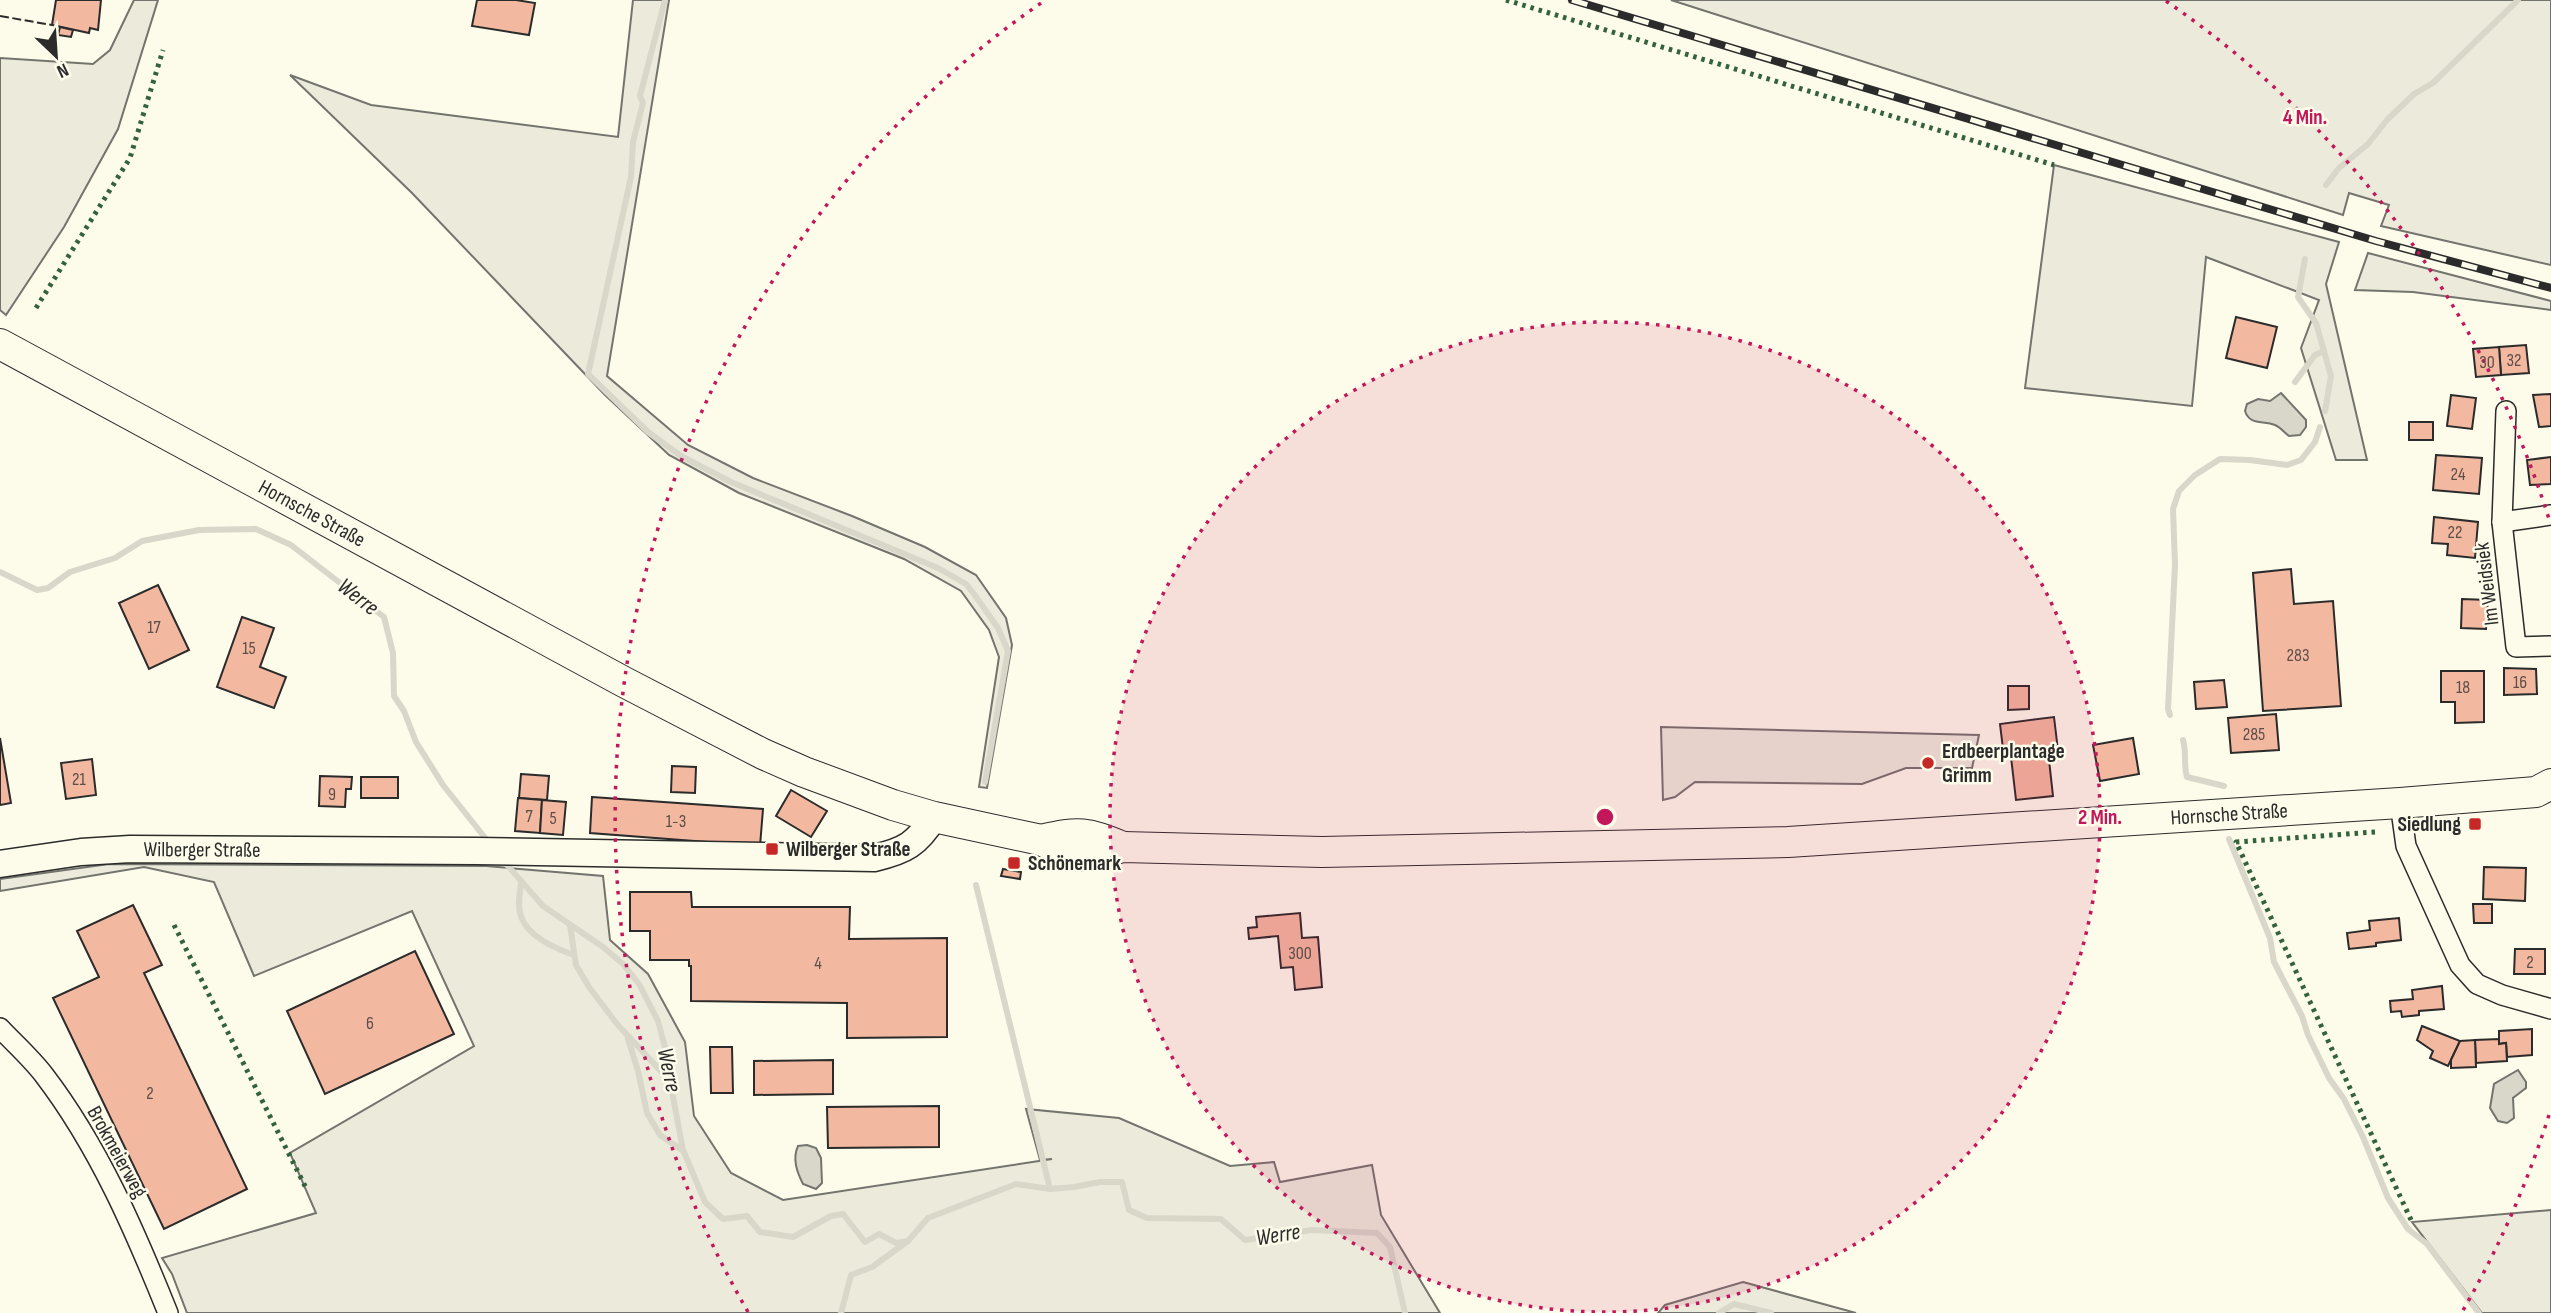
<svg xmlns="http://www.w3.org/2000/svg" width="2551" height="1313" font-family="'Sofia Sans Condensed',sans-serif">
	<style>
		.green { fill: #ecebdb; stroke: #74746e; stroke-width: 2 }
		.water { fill: #d8d7c9; stroke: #74746e; stroke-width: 2 }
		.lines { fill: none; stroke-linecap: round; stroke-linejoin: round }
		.stream { stroke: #d8d7c9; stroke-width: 6 }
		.building { fill: #f2b8a0; stroke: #2b2b2b; stroke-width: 2 }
		.street-casing { stroke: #2b2b2b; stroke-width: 22 }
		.secondary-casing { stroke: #2b2b2b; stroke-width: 29 }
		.primary-casing { stroke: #2b2b2b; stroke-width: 32 }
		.street { stroke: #fdfbea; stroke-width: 19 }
		.secondary { stroke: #fdfbea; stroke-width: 26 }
		.primary { stroke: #fdfbea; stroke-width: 30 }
		.rail-casing { stroke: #2b2b2b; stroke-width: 8 }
		.rail { stroke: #fdfbea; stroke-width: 5; stroke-dasharray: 16; stroke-linecap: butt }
		.hedge { stroke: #34623c; stroke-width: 5; stroke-dasharray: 3.5 5; stroke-linecap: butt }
		.fence { stroke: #2b2b2b; stroke-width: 2; stroke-dasharray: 9 3.5; stroke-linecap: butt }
		.ring { fill: none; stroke: #c2185b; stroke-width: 3.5; stroke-dasharray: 3.5 7 }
		.poi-dot { fill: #c62828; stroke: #fdfbea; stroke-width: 2.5 }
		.labels { text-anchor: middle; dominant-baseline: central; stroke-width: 5; stroke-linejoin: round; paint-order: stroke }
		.number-label { font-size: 18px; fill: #5d4e48 }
		.street-label { font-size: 21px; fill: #2b2b2b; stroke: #fdfbea }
		.poi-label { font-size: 21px; font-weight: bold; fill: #2b2b2b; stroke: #fdfbea; text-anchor: start }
		.water-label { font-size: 23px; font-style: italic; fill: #2b2b2b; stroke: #fdfbea }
		.centre { fill: #c2185b; stroke: #fdfbea; stroke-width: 3.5 }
		.ring-label { font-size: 21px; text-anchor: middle; font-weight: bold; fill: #c2185b; stroke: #fdfbea; stroke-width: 5; stroke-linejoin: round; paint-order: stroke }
	</style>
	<rect width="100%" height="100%" fill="#fdfbea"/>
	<!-- green -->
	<g class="green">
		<polygon points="134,0 158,0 118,129 64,227 6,315 0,310 0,58 93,64 110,50"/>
		<polygon points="633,0 669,0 607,376 688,445 753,478 852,516 925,547 976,575 1006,618 1012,645 987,788 979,787 999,657 989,630 961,591 904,559 739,493 669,455 605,395 412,193 290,75 371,105 618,137"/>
		<polygon points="1671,0 2551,0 2551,265 2381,226 2389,205 2349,193 2343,215"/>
		<polygon points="2054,165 2339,242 2326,284 2367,460 2336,460 2301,348 2319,300 2206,257 2192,406 2025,388"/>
		<polygon points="2368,253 2551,301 2551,310 2413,292 2355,290"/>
		<polygon points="1661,727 1979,735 1972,768 1906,768 1862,784 1695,782 1675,797 1663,800"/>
		<polygon points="109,864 486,866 603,876 610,940 648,974 685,1042 694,1116 731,1173 783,1200 1052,1159 1040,1160 1026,1109 1119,1118 1230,1166 1274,1162 1280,1182 1372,1165 1381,1215 1440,1313 187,1313 172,1274 162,1258 316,1213 290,1153 474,1046 412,911 254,976 214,882 144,867 0,891 0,879"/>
		<polygon points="2551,1210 2551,1313 2482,1313 2412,1222"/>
		<polygon points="1743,1282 1856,1313 1658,1313 1665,1305"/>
	</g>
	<!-- water -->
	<g class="water">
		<path d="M 2281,393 L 2306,420 L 2306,427 L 2300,435 L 2289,436 C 2285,433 2280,427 2275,425 C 2263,420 2250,426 2245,411 L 2247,404 L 2258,399 L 2270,401 Z"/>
		<polygon points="2518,1070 2526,1082 2526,1088 2513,1098 2514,1118 2507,1123 2498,1121 2490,1108 2494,1084"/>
		<path d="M 807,1145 L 816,1148 L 821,1158 L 822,1183 L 816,1189 L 803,1184 C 797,1172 792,1159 798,1146 Z"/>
	</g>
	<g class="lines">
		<!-- stream -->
		<g class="stream">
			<polyline points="665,0 640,96 643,103 633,142 631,177 588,374 648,432 681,456 731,482 938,568 966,584 974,594 998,628 1008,651 985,782"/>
			<polyline points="2326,185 2339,168 2368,144 2387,120 2414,94 2433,83 2518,0"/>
			<polyline points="2305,259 2298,297 2316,323 2331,376 2325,411"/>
			<polyline points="2295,382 2315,355 2324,351"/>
			<polyline points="0,572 37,590 48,588 70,572 115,558 142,541 199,530 256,529 291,545 384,617 393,653 394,696 404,711 416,742 443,785 490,844"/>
			<polyline points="2170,715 2168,709 2175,565 2173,509 2179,491 2195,475 2220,459 2250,460 2287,465 2301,460 2315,442 2320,427"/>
			<path d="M 2183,740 C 2187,753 2183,764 2187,777 L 2224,786"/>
			<polyline points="2229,839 2270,938 2274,962 2302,1016 2308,1035 2329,1078 2344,1099 2363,1137 2388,1198 2408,1229 2427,1244 2479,1313"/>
			<polyline points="501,858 543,906 603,947 623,964 639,984 658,1021 670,1066 671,1086 683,1150 705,1202 723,1219 747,1216 760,1232 793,1237 831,1216 843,1214 865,1242 879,1234 896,1243 908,1241 928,1218 1016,1184 1050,1189 1074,1187 1100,1182 1122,1182 1129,1210 1147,1218 1221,1219 1245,1240 1312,1230 1377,1233 1390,1247 1405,1313"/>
			<path d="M 521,883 C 520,894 517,905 521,916 C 527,936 556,949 574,955"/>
			<polyline points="976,885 1050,1189"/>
			<polyline points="570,925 576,965 589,987 617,1024 671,1082"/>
			<polyline points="628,1039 638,1071 647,1113 660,1135 682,1150"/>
			<polyline points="841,1313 851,1275 872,1267 908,1241"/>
			<polyline points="1719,1313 1734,1304 1771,1313"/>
		</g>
	</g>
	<!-- building -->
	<g class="building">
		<polygon points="56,0 101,0 98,30 90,28 89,33 52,25"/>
		<polygon points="477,0 516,0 535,3 529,35 472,26"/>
		<polygon points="60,27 73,30 71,37 58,35"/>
		<polygon points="2236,317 2277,327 2267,368 2226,358"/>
		<polygon points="2526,345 2529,373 2501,375 2499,347"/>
		<polygon points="2499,347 2501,375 2476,377 2473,349"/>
		<polygon points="2551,394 2551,426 2539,427 2533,395"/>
		<polygon points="2451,395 2476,398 2472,429 2447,426"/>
		<rect x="2409" y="422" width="24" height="18"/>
		<polygon points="2436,455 2482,458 2479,494 2433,490"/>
		<polygon points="2551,457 2551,484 2530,485 2527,460"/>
		<polygon points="2434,517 2478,522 2475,558 2447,555 2448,544 2432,543"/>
		<polygon points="2291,569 2294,604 2333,601 2341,706 2263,711 2253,573"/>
		<polygon points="158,585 189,650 149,669 119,603"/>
		<polygon points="2462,599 2488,600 2486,629 2461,628"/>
		<polygon points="242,617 274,628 260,667 286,677 274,708 217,687"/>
		<polygon points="2504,668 2536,669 2537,694 2504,695"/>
		<polygon points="2441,671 2484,671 2484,722 2455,723 2455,702 2441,702"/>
		<polygon points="2224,680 2227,707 2196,709 2194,682"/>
		<polygon points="2008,686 2029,686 2029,709 2008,710"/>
		<polygon points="2276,714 2279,750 2231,753 2228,718"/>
		<polygon points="2054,717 2059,759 2049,760 2053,796 2016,800 2011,757 2004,757 2000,724"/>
		<polygon points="0,738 11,803 0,805"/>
		<polygon points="2133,738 2139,774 2100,781 2093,745"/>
		<polygon points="92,759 96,795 66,799 61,763"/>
		<polygon points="672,766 696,767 695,793 671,792"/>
		<polygon points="521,774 549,776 547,800 519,798"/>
		<polygon points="320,776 352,777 351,789 346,789 345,807 319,806"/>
		<rect x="361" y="777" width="37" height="21"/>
		<polygon points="791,790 827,811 811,837 776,816"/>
		<polygon points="592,797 763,809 760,846 590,833"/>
		<polygon points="518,798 542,800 540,833 515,831"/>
		<polygon points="542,800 566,802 563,835 540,833"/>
		<polygon points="2484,867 2526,868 2525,901 2483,899"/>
		<polygon points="1003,869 1021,872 1020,879 1001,876"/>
		<polygon points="630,892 691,892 692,907 850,907 849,939 947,938 947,1037 847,1038 847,1003 691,1001 691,966 689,966 689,960 650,960 650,931 630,931"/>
		<polygon points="2473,904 2492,904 2492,923 2474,923"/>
		<polygon points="133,905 162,965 144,973 247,1189 164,1229 53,998 99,977 77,931"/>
		<polygon points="1300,913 1302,938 1318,937 1322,987 1295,990 1293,967 1281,968 1278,936 1249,939 1248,928 1257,927 1256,917"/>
		<polygon points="2399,918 2401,940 2376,943 2376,946 2349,949 2347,933 2370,930 2369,921"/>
		<polygon points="2515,949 2545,949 2545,974 2514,974"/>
		<polygon points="415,951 454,1034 325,1094 287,1011"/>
		<polygon points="2442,986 2444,1009 2419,1011 2419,1015 2402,1017 2401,1011 2391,1012 2390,1001 2413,999 2412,990"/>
		<polygon points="2422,1026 2460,1041 2448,1066 2430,1058 2433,1051 2417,1040"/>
		<polygon points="2532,1029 2532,1055 2507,1057 2506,1043 2499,1044 2499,1031"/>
		<polygon points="2499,1039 2499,1044 2506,1043 2507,1061 2476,1063 2475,1040"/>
		<polygon points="2475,1040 2476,1067 2451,1068 2451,1060 2460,1041"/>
		<polygon points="710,1047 732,1047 733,1093 711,1093"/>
		<polygon points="833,1060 833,1094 754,1095 754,1061"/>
		<polygon points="939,1106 939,1147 828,1148 827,1107"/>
	</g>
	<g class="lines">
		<!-- street casing -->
		<g class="street-casing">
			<g id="street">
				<polyline points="2506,411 2502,522 2516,647 2551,646"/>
				<polyline points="2502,522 2551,515"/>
				<polyline points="2400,803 2406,846 2460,965 2477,984 2502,995 2551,1009"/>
				<path d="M 0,1028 C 15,1044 31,1058 44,1075 C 99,1147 135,1231 168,1313"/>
			</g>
		</g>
		<!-- secondary casing -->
		<g class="secondary-casing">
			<g id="secondary">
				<path id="s1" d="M 0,864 L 81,852 L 130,849 L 477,851 L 874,858 C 905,851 917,844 934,817"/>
			</g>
		</g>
		<!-- primary casing -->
		<g class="primary-casing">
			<g id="primary">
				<path id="s2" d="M 0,344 L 624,682 L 763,754 L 804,772 L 893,805 L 934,817 L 1041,840 L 1071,855 L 1088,856 L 1123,847 L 1322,852 L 1788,842 L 2400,803 L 2536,792 L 2551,784"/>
				<path d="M 1041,840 C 1080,831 1086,832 1123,847"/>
			</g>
		</g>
		<!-- street -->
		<use href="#street" class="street"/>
		<!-- secondary -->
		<use href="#secondary" class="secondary"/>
		<!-- primary -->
		<use href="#primary" class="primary"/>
		<!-- rail casing -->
		<g class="rail-casing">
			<polyline id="rail" points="1572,0 2376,241 2551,288"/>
		</g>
		<!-- rail -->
		<use href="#rail" class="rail"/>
		<!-- hedge -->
		<g class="hedge">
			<polyline points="1506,0 2054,165"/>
			<polyline points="36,308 130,158 163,50"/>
			<polyline points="2375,832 2236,842 2412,1222"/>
			<polyline points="174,925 307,1190"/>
		</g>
		<!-- fence -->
		<polyline class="fence" points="0,16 52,25"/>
	</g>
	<!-- distance rings -->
	<circle cx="1605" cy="817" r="495" fill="#c2185b" fill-opacity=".12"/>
	<g class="ring">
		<circle cx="1605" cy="817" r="495"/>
		<path d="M2549 1115A990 990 0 0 1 2462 1312M748 1312A990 990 0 0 1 1044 1M2166 1A990 990 0 0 1 2549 519"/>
	</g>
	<!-- markers -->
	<g class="poi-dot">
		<circle cx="1928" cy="763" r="7"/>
		<rect x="2468" y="817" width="14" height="14" rx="3.5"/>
		<rect x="765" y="842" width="14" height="14" rx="3.5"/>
		<rect x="1007" y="856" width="14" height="14" rx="3.5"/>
	</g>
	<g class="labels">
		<!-- number labels -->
		<g class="number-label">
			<text x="2514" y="360">32</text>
			<text x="2487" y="362">30</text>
			<text x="2458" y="474">24</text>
			<text x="2455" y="532">22</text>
			<text x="154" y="627">17</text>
			<text x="249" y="648">15</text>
			<text x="2298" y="655">283</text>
			<text x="2520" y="682">16</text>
			<text x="2463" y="687">18</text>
			<text x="2254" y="734">285</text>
			<text x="79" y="779">21</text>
			<text x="332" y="794">9</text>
			<text x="529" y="816">7</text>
			<text x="553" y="818">5</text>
			<text x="676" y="821">1-3</text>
			<text x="1300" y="953">300</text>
			<text x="2530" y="962">2</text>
			<text x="818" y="963">4</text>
			<text x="370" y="1023">6</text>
			<text x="150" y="1093">2</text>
		</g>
		<!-- street labels -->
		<g class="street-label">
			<text stroke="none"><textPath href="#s2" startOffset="355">Hornsche Straße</textPath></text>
			<text transform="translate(2487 584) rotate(-97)">Im Weidsiek</text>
			<text stroke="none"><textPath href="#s2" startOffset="2352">Hornsche Straße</textPath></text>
			<text stroke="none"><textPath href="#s1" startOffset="203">Wilberger Straße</textPath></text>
			<text transform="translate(117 1152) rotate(61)">Brokmeierweg</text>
		</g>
		<!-- poi labels -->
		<g class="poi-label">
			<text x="1942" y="751">Erdbeerplantage<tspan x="1942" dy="24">Grimm</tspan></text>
			<text x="2461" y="824" text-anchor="end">Siedlung</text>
			<text x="786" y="849">Wilberger Straße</text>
			<text x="1028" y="863">Schönemark</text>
		</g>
		<!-- water labels -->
		<g class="water-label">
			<text transform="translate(358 597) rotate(38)">Werre</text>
			<text transform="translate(669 1070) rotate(78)">Werre</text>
			<text transform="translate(1278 1235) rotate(-9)">Werre</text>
		</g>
	</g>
	<circle cx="1605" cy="817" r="10" class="centre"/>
	<g class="ring-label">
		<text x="2305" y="124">4 Min.</text>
		<text x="2100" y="824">2 Min.</text>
	</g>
	<!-- north arrow -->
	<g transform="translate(56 56) rotate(155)" stroke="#fdfbea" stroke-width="5" paint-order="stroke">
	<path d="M0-5L12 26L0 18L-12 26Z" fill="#2b2b2b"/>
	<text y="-10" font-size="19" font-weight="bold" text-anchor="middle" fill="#2b2b2b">N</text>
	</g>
</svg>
